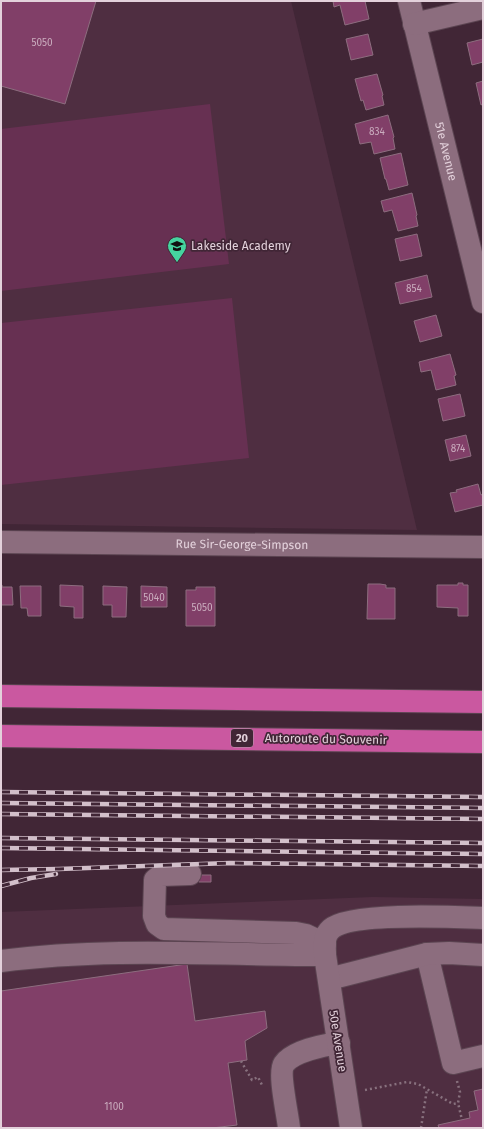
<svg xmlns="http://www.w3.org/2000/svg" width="484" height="1129" font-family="'Fira Sans',sans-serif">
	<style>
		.built { fill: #4f2e41 }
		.green { fill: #673052 }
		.building { fill: #813f68; stroke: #8d6d7f }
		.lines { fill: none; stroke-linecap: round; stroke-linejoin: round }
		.minor-casing { stroke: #5c4552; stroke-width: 24 }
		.highway-casing { stroke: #5c4552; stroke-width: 24 }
		.path { stroke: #88717e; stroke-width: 2.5; stroke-dasharray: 2 3; stroke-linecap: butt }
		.minor { stroke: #8c6d7e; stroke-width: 22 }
		.highway { stroke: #ca58a0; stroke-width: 22 }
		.rail-casing { stroke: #d2bfca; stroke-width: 4.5 }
		.rail { stroke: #412636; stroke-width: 3; stroke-dasharray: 9; stroke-linecap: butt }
		.labels { text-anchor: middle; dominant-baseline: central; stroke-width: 3.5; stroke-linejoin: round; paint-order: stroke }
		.number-label { font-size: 10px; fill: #caacbe }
		.shield { fill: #412636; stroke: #b29eaa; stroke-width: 1 }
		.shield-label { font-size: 11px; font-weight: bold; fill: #e3d1db }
		.street-label { font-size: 12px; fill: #e3d1db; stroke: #412636 }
		.poi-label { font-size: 12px; fill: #e3d1db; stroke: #412636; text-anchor: start }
	</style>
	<rect width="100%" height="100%" fill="#412636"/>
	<!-- built -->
	<g class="built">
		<polygon points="1,1 291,1 417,530 1,524"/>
		<polygon points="373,897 483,899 483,1128 1,1128 1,912"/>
	</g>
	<!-- green -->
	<g class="green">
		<polygon points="210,104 229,264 1,291 1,129"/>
		<polygon points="232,298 249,458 1,485 1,323"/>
	</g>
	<!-- building -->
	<g class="building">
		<polygon points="1,1 96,1 65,104 1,86"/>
		<polygon points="333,1 365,1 369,19 345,25 340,5 334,7"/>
		<polygon points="368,34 373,55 351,60 346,39"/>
		<polygon points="483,39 483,62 472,65 467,43"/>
		<polygon points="377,74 383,95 382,96 384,105 366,110 363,100 361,101 355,79"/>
		<polygon points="483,81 483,104 481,105 476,83"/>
		<polygon points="388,115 394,137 393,138 395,149 374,154 371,142 360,144 355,124"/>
		<polygon points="401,153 408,185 389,190 386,179 385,179 380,158"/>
		<polygon points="412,193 417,215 416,216 418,226 398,231 392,210 384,212 381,201"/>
		<polygon points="417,234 422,256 400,261 395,239"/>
		<polygon points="427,275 432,297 400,304 395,283"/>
		<polygon points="436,315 442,336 420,342 414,321"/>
		<polygon points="450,354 456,375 454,376 456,385 436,390 431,370 421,372 419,362"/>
		<polygon points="460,394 465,416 443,421 438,399"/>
		<polygon points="466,435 471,456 450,461 445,440"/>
		<polygon points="478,484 481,495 483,494 483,505 455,512 450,493 457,492 456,490"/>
		<polygon points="458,583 463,583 463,585 468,585 468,616 458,616 458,608 437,607 437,585 458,585"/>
		<polygon points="368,584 380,584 386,585 386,588 395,588 395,619 367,619"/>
		<polygon points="1,585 2,585 2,587 12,587 13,605 1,605"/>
		<polygon points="60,585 83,586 83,618 74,618 74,607 60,606"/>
		<polygon points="20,586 41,586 41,616 28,616 27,608 21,608"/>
		<polygon points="103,586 127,587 126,617 112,617 112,605 103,605"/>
		<polygon points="141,586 167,587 167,607 141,607"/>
		<polygon points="196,587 215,587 215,626 186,626 186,590 196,590"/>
		<polygon points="200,875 211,875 211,882 199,882"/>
		<polygon points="187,964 195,1021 265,1011 267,1028 245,1041 247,1060 228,1063 237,1125 212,1128 1,1128 1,991"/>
		<polygon points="483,1089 483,1128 439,1128 438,1125 470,1118 469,1112 478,1110 474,1091"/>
	</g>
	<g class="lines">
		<!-- minor casing -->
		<g class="minor-casing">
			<g id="minor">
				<path id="s1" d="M 409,1 L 483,302"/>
				<polyline points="414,24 483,8"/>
				<path id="s2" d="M 1,542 L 483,547"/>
				<polyline points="190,874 161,875 155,880 154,916 157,924 164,929 296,933 306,935 325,944"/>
				<polyline points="427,954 453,1063 483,1056"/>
				<path d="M 1,961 C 109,947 217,955 325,955"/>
				<polyline points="329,979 427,954 449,953 483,955"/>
				<path d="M 289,1128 C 288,1116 278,1073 284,1064 C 293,1051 325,1045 339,1043"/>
				<path d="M 351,1128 L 325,955 C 325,945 323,936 331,929 C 350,912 455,917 483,918"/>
			</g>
		</g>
		<!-- highway casing -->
		<g class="highway-casing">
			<g id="highway">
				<polyline points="1,696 483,702"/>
				<polyline points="1,736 483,742"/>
			</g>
		</g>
		<!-- path -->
		<g class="path">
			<polyline points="241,1061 252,1080 258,1077 262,1085"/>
			<polyline points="457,1081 460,1092 458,1103 462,1120"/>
			<polyline points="365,1090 407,1082 418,1084 453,1104 458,1103"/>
			<polyline points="220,1127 220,1128"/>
			<polyline points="421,1128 427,1089"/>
		</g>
		<!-- minor -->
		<use href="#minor" class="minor"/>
		<!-- highway -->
		<use href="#highway" class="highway"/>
		<!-- rail casing -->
		<g class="rail-casing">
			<g id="rail">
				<polyline points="1,792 483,797"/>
				<polyline points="1,803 483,808"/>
				<polyline points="1,814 483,819"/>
				<polyline points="1,838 483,843"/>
				<polyline points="1,848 483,854"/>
				<polyline points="1,870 59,869 230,863 483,866"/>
				<polyline points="1,886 31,878 56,874"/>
			</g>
		</g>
		<!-- rail -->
		<use href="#rail" class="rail"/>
	</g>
	<!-- icons -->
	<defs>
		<g id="school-pin" transform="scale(1)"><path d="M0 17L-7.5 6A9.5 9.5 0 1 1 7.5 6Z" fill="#45d49f" stroke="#412636"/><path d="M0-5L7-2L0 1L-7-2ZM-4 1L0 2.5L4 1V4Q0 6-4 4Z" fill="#111"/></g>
	</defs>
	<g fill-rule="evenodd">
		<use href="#school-pin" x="177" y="246"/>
	</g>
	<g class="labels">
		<!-- number labels -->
		<g class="number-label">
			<text x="42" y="43">5050</text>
			<text x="377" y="132">834</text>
			<text x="414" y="289">854</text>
			<text x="458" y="449">874</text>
			<text x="154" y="598">5040</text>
			<text x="202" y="608">5050</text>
			<text x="114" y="1107">1100</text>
		</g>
		<!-- shield labels -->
		<rect class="shield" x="231" y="729" width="22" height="18" rx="3"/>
		<g class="shield-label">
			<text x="242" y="738">20</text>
		</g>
		<!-- street labels -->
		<g class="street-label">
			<text stroke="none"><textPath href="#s1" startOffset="155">51e Avenue</textPath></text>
			<text stroke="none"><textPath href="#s2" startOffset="241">Rue Sir-George-Simpson</textPath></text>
			<text transform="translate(326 739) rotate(1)">Autoroute du Souvenir</text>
			<text transform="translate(338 1041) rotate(81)">50e Avenue</text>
		</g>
		<!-- poi labels -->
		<g class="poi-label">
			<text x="191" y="246">Lakeside Academy</text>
		</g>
	</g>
	<!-- border -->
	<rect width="484" height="1129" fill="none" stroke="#e3d1db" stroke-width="4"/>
</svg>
